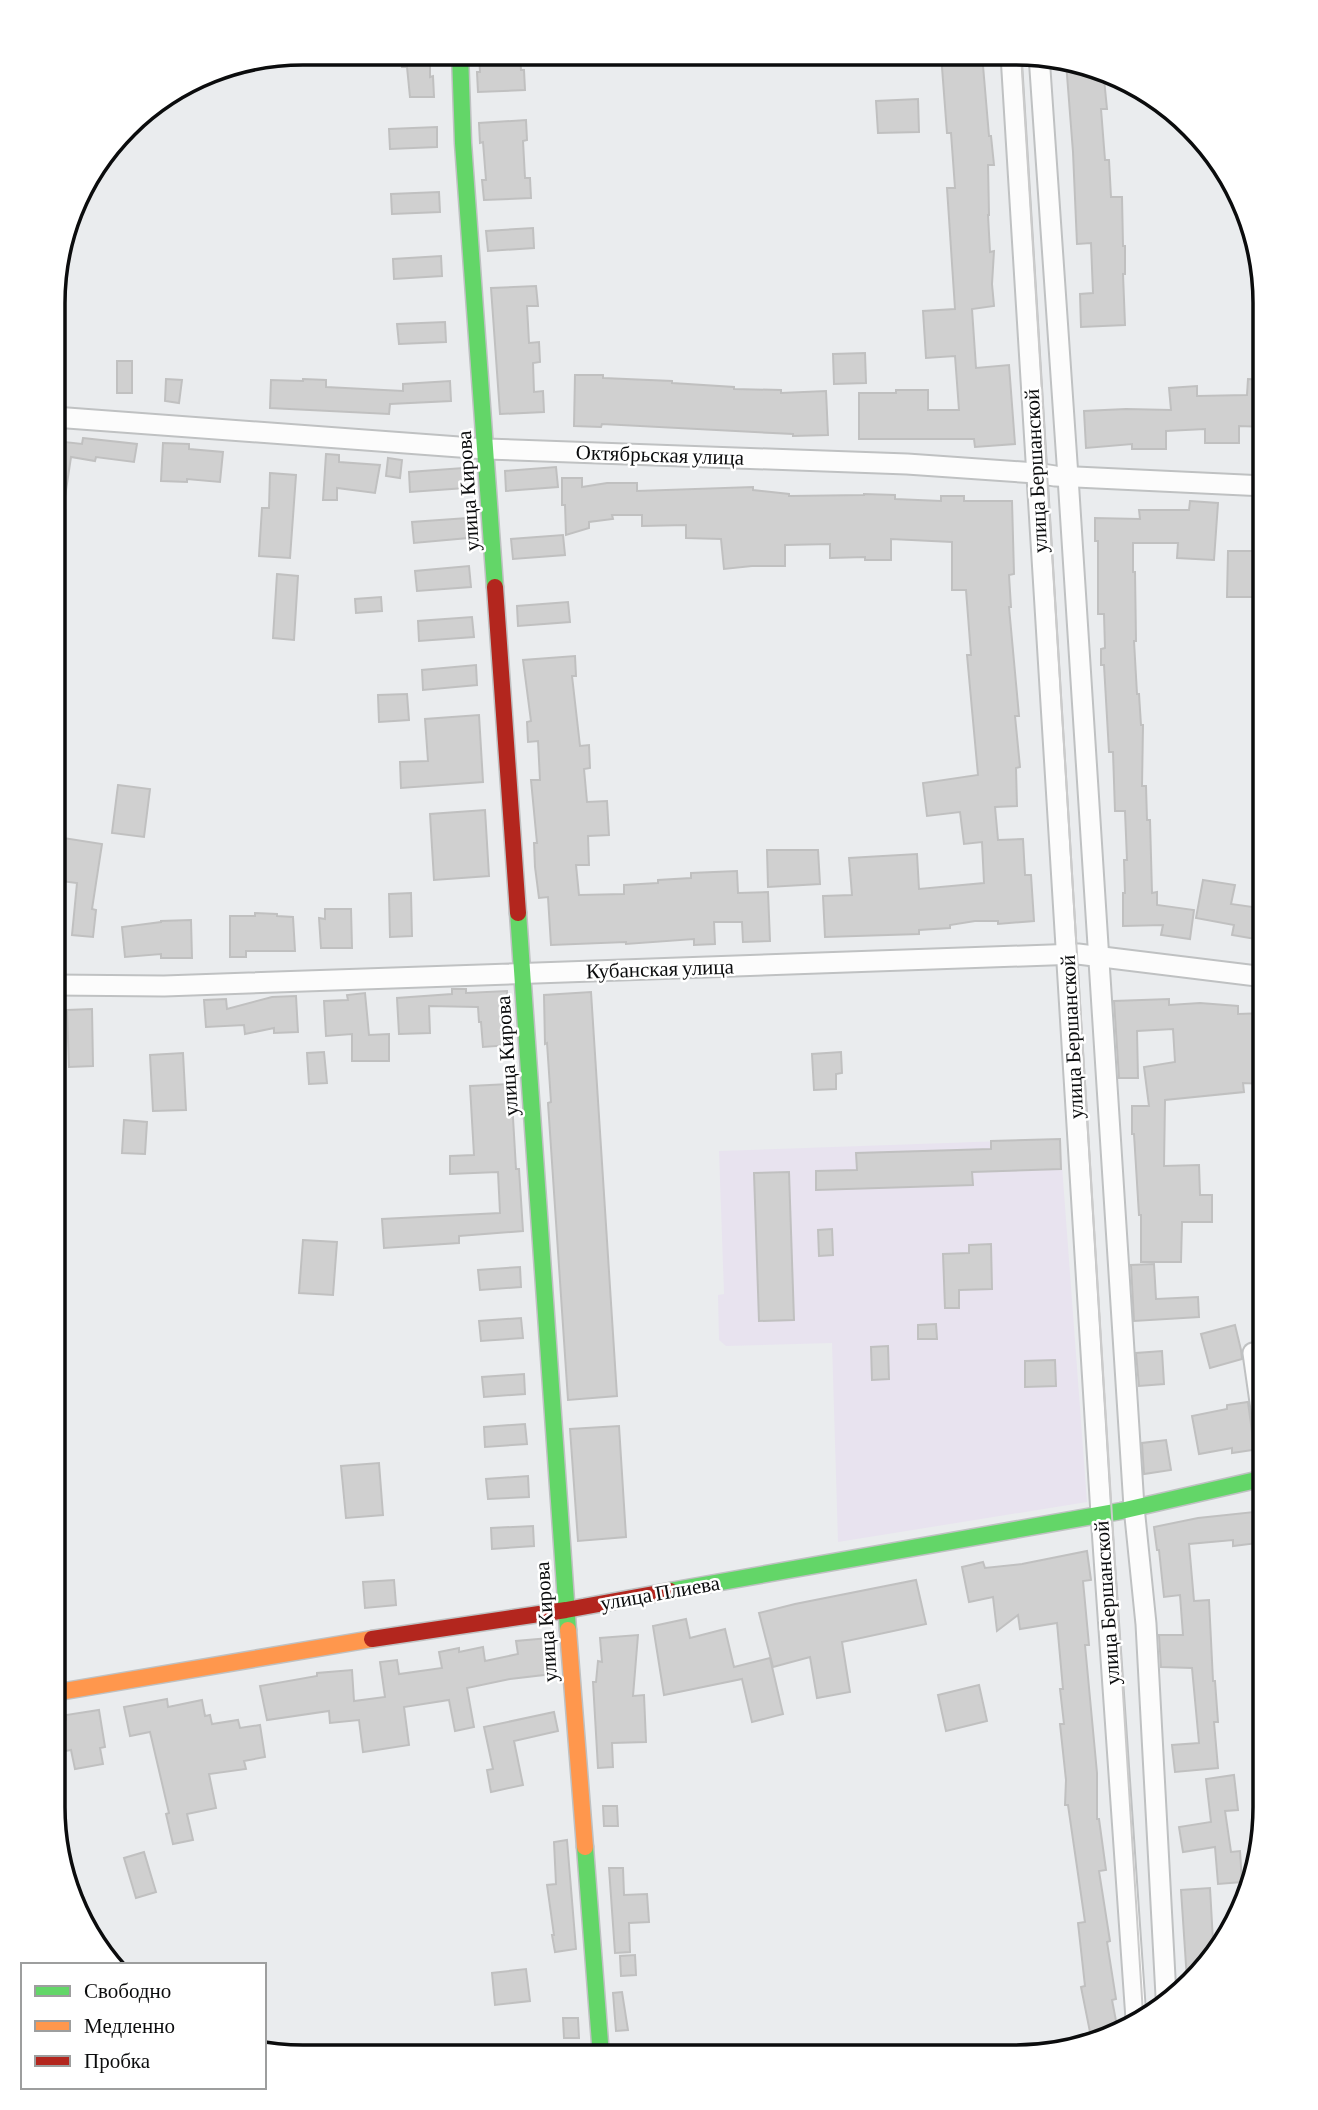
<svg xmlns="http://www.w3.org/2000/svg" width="1318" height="2110" font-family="'Crimson Pro',serif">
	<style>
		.medical { fill: #e8e3ef }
		.building { fill: #d0d0d0; stroke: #c0c0c0; stroke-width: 2 }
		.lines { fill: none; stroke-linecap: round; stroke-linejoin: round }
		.street-casing { stroke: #bfc1c2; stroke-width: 23 }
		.fast-casing { stroke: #bfc1c2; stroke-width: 19 }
		.slow-casing { stroke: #bfc1c2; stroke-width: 19 }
		.jam-casing { stroke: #bfc1c2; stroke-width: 19 }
		.street { stroke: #fcfcfc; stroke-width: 19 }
		.fast { stroke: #63d668; stroke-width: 16 }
		.slow { stroke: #ff974d; stroke-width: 16 }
		.jam { stroke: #b3261e; stroke-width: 16 }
		.tram { stroke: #cbcbcb; stroke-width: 2 }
		.labels { text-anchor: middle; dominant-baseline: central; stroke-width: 5; stroke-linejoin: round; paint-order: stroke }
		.street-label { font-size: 21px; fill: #0b0c0d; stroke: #fff }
		.rim { fill: none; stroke: #0b0c0d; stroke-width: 3.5 }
	</style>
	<rect width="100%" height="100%" fill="#eaecee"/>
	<!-- medical -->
	<polygon class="medical" points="1060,1139 1087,1502 838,1542 832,1343 726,1346 719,1340 718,1295 724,1294 719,1151"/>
	<!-- building -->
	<g class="building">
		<polygon points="402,53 430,53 430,77 433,76 434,97 410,97 407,67 402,67"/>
		<polygon points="479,53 520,53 521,70 524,70 525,90 478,92 477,72 480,72"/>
		<polygon points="941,54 982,54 989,136 991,136 994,165 988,165 989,215 988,215 990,252 994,251 992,284 994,306 972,309 976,368 1009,365 1015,444 975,447 974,439 859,439 859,393 896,393 896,390 928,390 928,410 959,410 955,356 926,358 923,311 955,309 947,188 955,188 951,133 947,133"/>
		<polygon points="1066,62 1104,79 1107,109 1101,109 1105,160 1109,160 1111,197 1122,197 1123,246 1125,246 1125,274 1123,274 1125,325 1081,327 1080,294 1093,293 1091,243 1077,244 1073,152"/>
		<polygon points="918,99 919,132 878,133 876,101"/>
		<polygon points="526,120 527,140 523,141 525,178 530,178 531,198 484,200 482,180 486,180 483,142 480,143 479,123"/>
		<polygon points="437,127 437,147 390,149 389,129"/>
		<polygon points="439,192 440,212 392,214 391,194"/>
		<polygon points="533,228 534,248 488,251 486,231"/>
		<polygon points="441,256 442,276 394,279 393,259"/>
		<polygon points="536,286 538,306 527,306 529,343 539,342 540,362 533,363 534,392 543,391 544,412 500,414 491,288"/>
		<polygon points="445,322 446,342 399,344 397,324"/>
		<polygon points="865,353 866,383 834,384 833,354"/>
		<rect x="117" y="361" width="15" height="32"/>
		<polygon points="575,375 603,375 603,378 672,381 672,383 734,387 734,389 781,390 781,393 826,391 828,435 793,436 793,434 602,424 601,427 574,426"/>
		<polygon points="166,379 182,380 179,403 165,401"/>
		<polygon points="303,379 326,380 326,387 403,391 403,384 450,381 451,401 390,404 389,414 270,408 271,380 303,381"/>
		<polygon points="1248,379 1265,380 1265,427 1239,426 1239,443 1205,443 1205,429 1166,431 1166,449 1132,449 1132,444 1086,448 1084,411 1126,409 1171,410 1169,388 1197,386 1197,396 1247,395"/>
		<polygon points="83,438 137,444 134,462 96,457 95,461 71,457 63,510 54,510 56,441 82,444"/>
		<polygon points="163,443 189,444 189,449 223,452 220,482 187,479 187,482 161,481"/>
		<polygon points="326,454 339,455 339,462 380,465 375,493 337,488 337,500 323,500"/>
		<polygon points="388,458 402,460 400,478 386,476"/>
		<polygon points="556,467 558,487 506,491 505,471"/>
		<polygon points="463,468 465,488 410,492 409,472"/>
		<polygon points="270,473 296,475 290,558 259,556 262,508 269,508"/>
		<polygon points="562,478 582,478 582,487 607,483 637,483 637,491 753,487 753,490 789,494 789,496 864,495 864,494 895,495 895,499 941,501 941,496 964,496 964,501 1012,501 1014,574 1009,575 1011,607 1009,607 1019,716 1015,716 1020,767 1016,768 1017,806 995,807 998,840 1023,839 1025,875 1031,875 1034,921 998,924 998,921 975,921 950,925 950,928 919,930 919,934 825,937 823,896 852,895 849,858 917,854 919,889 984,883 982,842 964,844 960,812 927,816 923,783 978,775 967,655 971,655 966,590 952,590 952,542 891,539 891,560 865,560 865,557 830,558 830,544 785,545 785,566 752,566 724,569 721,539 686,538 686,525 642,526 642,515 612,515 613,519 589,522 589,528 566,535 565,505 562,505"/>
		<polygon points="1190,501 1218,503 1214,560 1177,558 1178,543 1133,543 1133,572 1135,572 1136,641 1134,641 1137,694 1139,694 1141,725 1143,725 1142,786 1146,786 1147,820 1150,820 1152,893 1157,892 1157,905 1194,910 1190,939 1161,935 1163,925 1123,926 1123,893 1125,893 1124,860 1127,860 1125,811 1115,811 1113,752 1109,752 1104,665 1101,665 1101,649 1105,648 1104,614 1098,614 1098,541 1095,541 1095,518 1140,519 1139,510 1189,510"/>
		<polygon points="467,518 468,538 414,543 412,522"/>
		<polygon points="563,535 565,555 513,559 511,539"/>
		<polygon points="1228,551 1257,551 1257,597 1227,597"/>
		<polygon points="469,566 471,587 417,591 415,571"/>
		<polygon points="277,574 298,576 294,640 273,638"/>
		<polygon points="381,597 382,611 356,613 355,599"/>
		<polygon points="568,602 570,622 518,626 517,606"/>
		<polygon points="472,617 474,637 419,641 418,621"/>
		<polygon points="575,656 576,676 572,676 580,746 589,745 590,768 584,769 587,802 607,801 609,835 588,836 589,865 576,865 579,895 624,894 624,885 658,883 658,880 691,878 691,873 737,871 738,893 768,892 770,941 743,942 742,922 714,922 715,944 694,945 694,939 626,944 626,942 551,945 548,897 539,898 535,867 534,843 537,843 531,780 540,780 538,741 528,742 527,722 531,721 523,660"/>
		<polygon points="476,665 477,685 423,690 422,670"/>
		<polygon points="407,694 409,720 379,722 378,695"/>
		<polygon points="479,715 483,782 401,788 400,762 428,761 425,719"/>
		<polygon points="118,785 150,789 144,837 112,833"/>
		<polygon points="485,810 489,876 434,880 430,814"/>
		<polygon points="57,837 102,844 92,909 96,910 93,937 72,935 77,883 54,880 54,861"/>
		<polygon points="767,850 818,850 820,884 768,887"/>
		<polygon points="1203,880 1235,885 1231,904 1260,908 1256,939 1232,935 1234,925 1196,918"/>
		<polygon points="411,893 412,936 390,937 389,894"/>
		<polygon points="325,909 351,909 352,948 321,948 319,918 325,919"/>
		<polygon points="255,913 277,914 277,916 293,917 295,951 246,951 246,957 230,957 230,916 255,916"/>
		<polygon points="191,920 192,958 161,958 161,954 125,957 122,927 161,922 161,921"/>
		<polygon points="452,989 466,989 466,993 507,991 510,1045 483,1047 481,1022 479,1022 478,1007 429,1006 430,1033 399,1034 397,998 452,994"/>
		<polygon points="591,992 617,1396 568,1400 548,1103 551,1102 547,1043 545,1044 544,995"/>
		<polygon points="365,993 369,1035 389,1034 389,1061 352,1061 352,1034 326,1036 324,1001 348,1000 347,995"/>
		<polygon points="296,996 298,1032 274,1033 274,1028 245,1034 244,1025 206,1027 204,1000 226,999 227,1009 272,997"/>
		<polygon points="1169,999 1169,1005 1200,1003 1238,1006 1238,1014 1265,1013 1265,1084 1243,1083 1244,1092 1165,1100 1164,1166 1199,1165 1200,1195 1212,1195 1212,1222 1182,1222 1181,1262 1141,1262 1141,1215 1139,1215 1134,1134 1132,1134 1132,1106 1149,1106 1144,1067 1175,1062 1173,1029 1137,1031 1138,1078 1119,1078 1114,1001"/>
		<polygon points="92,1009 93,1066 69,1067 67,1010"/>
		<polygon points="324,1052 327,1083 309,1084 307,1053"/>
		<polygon points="841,1052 842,1073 836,1074 836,1089 814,1090 812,1054"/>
		<polygon points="183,1053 186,1110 153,1111 150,1055"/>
		<polygon points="511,1084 516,1169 519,1169 523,1231 459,1236 459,1243 384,1248 382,1219 500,1213 498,1172 450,1174 450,1156 474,1155 470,1086"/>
		<polygon points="124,1120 147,1122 145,1154 122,1153"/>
		<polygon points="1060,1139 1061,1169 972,1172 973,1185 816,1190 816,1171 857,1170 856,1153 991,1149 991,1141"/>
		<polygon points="789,1172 794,1320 759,1321 754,1173"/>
		<polygon points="832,1229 833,1255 819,1256 818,1230"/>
		<polygon points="303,1240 337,1242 333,1295 299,1293"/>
		<polygon points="991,1244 992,1289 959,1290 959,1308 945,1308 943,1254 969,1253 969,1245"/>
		<polygon points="1154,1264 1156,1299 1198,1297 1199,1317 1134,1321 1131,1265"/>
		<polygon points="520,1267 521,1287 480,1290 478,1270"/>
		<polygon points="521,1318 523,1338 481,1341 479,1321"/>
		<polygon points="936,1324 937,1339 918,1339 918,1325"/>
		<polygon points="1235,1325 1241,1350 1242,1359 1210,1368 1201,1334"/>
		<polygon points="888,1346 889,1379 872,1380 871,1347"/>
		<polygon points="1162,1351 1164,1384 1139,1386 1136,1353"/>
		<polygon points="1055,1360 1056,1386 1025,1387 1025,1361"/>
		<polygon points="524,1374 525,1394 484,1397 482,1377"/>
		<polygon points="1248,1402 1253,1439 1259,1449 1232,1453 1232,1448 1199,1454 1192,1416 1227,1409 1227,1405"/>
		<polygon points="525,1424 527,1444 485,1447 484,1427"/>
		<polygon points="619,1426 626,1537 578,1541 570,1429"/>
		<polygon points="1166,1440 1171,1470 1144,1474 1142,1443"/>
		<polygon points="379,1463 383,1515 346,1518 341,1466"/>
		<polygon points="528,1476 529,1497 488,1499 486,1479"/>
		<polygon points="1254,1512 1258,1543 1233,1546 1233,1540 1189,1544 1194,1601 1209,1600 1213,1681 1215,1681 1218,1722 1214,1722 1218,1768 1175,1772 1172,1745 1199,1743 1192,1668 1161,1667 1159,1635 1183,1635 1180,1595 1164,1597 1159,1550 1157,1550 1154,1527 1198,1518"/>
		<polygon points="533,1526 534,1546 492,1549 491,1528"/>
		<polygon points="1087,1551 1091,1580 1083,1581 1089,1645 1085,1645 1097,1773 1097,1819 1099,1819 1106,1870 1099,1871 1110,1941 1107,1942 1116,1999 1112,2000 1117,2026 1114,2026 1115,2035 1111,2039 1092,2042 1081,1987 1085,1986 1078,1923 1085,1922 1068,1805 1065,1805 1066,1780 1060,1724 1064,1724 1060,1689 1063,1689 1057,1623 1020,1629 1018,1615 997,1631 993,1597 969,1602 962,1567 983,1562 985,1568 1022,1564"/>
		<polygon points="394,1580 396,1605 365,1608 363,1582"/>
		<polygon points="916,1580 926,1624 842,1642 850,1692 817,1698 810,1657 773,1667 759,1613 795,1604"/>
		<polygon points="686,1619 690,1638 725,1629 734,1667 770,1658 783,1714 752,1722 742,1679 664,1695 653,1626"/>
		<polygon points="638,1635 633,1696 644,1695 646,1742 612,1743 613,1767 598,1768 593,1682 596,1682 598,1661 602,1662 600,1638"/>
		<polygon points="549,1638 552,1674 510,1679 467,1688 474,1727 455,1731 449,1700 404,1707 409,1745 363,1752 359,1720 330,1723 329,1711 267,1720 260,1686 317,1676 317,1673 352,1670 354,1701 385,1697 380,1662 397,1660 399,1674 442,1668 439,1652 459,1648 459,1652 483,1647 485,1661 518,1654 516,1641"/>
		<polygon points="979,1685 987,1721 946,1731 938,1695"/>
		<polygon points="167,1699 168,1707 202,1700 205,1716 210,1715 212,1724 238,1720 240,1728 260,1725 265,1757 244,1761 246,1769 209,1774 216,1808 187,1814 193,1840 173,1844 166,1814 169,1813 150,1732 130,1736 124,1707"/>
		<polygon points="99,1710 105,1747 100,1748 103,1764 75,1769 71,1750 53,1753 53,1722 66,1720 66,1715"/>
		<polygon points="554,1712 558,1731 514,1741 523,1785 491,1792 487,1770 493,1769 484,1727"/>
		<polygon points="1234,1775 1238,1810 1225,1811 1231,1852 1240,1851 1242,1882 1218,1884 1215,1847 1183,1852 1179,1827 1211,1822 1206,1779"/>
		<polygon points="603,1806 617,1806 618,1826 604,1826"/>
		<polygon points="567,1840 576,1949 555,1952 552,1935 554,1935 547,1885 556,1884 554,1842"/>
		<polygon points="144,1852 156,1892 136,1898 124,1858"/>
		<polygon points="609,1868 623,1868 624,1895 647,1894 649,1922 629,1923 630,1952 615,1953"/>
		<polygon points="1210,1888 1214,1959 1187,1980 1181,1890"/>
		<polygon points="635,1955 636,1975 621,1976 620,1956"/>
		<polygon points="526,1969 530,2001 495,2005 492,1973"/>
		<polygon points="622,1992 628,2030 616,2031 613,1993"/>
		<polygon points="563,2018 578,2018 579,2038 564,2038"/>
	</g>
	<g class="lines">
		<!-- street casing -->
		<g class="street-casing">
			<g id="street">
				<polyline points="1011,55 1101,1514 1136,2019"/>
				<polyline points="1039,55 1068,477 1134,1507 1146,1624 1166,1996"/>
				<polyline points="54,417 486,449 907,464 1036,473 1055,476 1265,486"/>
				<polyline points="54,985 164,986 1078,954 1265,977"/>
				<polyline points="1253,1353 1265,1437"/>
			</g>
		</g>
		<!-- fast casing -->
		<g class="fast-casing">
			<g id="fast">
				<polyline points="460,53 463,143 495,587"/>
				<polyline points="518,913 568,1630"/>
				<polyline points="670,1591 1121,1511 1265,1478"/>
				<polyline points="585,1847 601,2056"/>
			</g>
		</g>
		<!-- slow casing -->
		<g class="slow-casing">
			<g id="slow">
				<polyline points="568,1630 585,1847"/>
				<polyline points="53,1693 372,1639"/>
			</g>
		</g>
		<!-- jam casing -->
		<g class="jam-casing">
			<g id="jam">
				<polyline points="495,587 518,913"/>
				<polyline points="372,1639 566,1610 670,1591"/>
			</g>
		</g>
		<!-- street -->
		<use href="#street" class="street"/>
		<!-- fast -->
		<use href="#fast" class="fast"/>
		<!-- slow -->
		<use href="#slow" class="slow"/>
		<!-- jam -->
		<use href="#jam" class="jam"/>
		<!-- tram -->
		<polyline class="tram" points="1021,55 1143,2014"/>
	</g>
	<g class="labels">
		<!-- street labels -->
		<g class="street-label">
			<text transform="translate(660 455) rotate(2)">Октябрьская улица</text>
			<text transform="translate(1036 471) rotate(-93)">улица Бершанской</text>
			<text transform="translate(468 491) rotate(-94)">улица Кирова</text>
			<text transform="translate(660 969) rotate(-2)">Кубанская улица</text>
			<text transform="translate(1072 1037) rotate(-93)">улица Бершанской</text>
			<text transform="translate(507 1056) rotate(-94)">улица Кирова</text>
			<text transform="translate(660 1593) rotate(-10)">улица Плиева</text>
			<text transform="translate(1107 1603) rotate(-94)">улица Бершанской</text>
			<text transform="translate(546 1622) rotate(-94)">улица Кирова</text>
		</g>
	</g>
	<!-- crop -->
	<path d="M0 0H1318V2110H0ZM303 65H1015A238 238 0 0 1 1253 303V1807A238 238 0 0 1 1015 2045H303A238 238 0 0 1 65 1807V303A238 238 0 0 1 303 65Z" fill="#fff" fill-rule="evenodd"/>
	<path class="rim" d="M303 65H1015A238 238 0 0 1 1253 303V1807A238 238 0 0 1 1015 2045H303A238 238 0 0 1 65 1807V303A238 238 0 0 1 303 65Z"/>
	<!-- legend -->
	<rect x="21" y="1963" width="245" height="126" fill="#ffffff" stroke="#9d9e9e" stroke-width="2"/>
	<rect x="35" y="1986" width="35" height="10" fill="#63d668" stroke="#9d9e9e" stroke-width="2"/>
	<text x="84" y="1998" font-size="21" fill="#0b0c0d">Свободно</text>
	<rect x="35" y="2021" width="35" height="10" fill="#ff974d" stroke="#9d9e9e" stroke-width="2"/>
	<text x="84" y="2033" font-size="21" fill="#0b0c0d">Медленно</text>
	<rect x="35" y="2056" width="35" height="10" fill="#b3261e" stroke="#9d9e9e" stroke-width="2"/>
	<text x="84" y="2068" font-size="21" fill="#0b0c0d">Пробка</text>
</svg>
